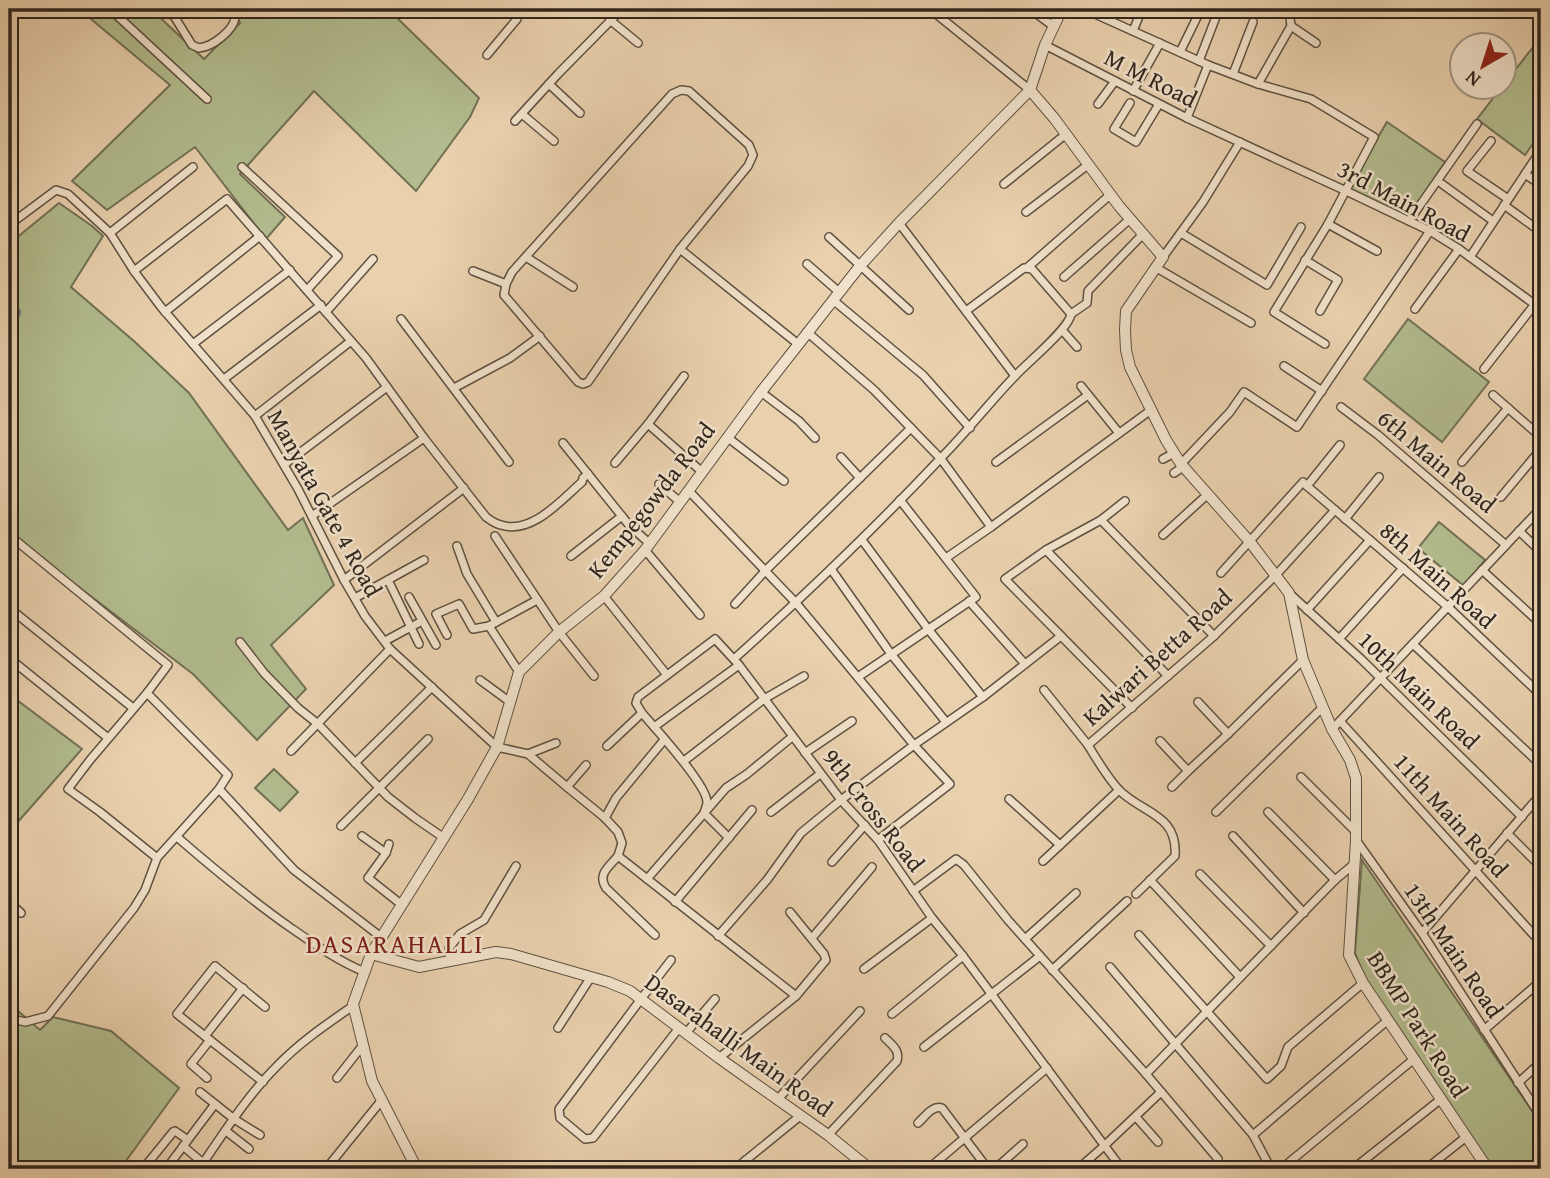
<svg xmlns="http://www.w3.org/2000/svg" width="1550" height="1178" font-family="'Gentium Book Plus',serif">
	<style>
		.green { fill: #b2bc8e; stroke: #717156; stroke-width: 2 }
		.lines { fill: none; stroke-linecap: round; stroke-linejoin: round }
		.stream { stroke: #717b79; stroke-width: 2.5 }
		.minor-casing { stroke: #5e5142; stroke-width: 10 }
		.tertiary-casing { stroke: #5e5142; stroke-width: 12 }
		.minor { stroke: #f1e1ca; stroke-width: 7 }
		.tertiary { stroke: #f1e1ca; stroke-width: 10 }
		.labels { text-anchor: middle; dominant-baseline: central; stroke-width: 5; stroke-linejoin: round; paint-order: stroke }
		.street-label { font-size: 24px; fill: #30261e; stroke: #f1e1ca }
		.neighbourhood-label { font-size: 26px; letter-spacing: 2px; fill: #7a1f14; stroke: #f1e1ca }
	</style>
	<rect width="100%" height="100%" fill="#ead1ae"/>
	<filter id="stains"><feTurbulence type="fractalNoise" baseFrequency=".00286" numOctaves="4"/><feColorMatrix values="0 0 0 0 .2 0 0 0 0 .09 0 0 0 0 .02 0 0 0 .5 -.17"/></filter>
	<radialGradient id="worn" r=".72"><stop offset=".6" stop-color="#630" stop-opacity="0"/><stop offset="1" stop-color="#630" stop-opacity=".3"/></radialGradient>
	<!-- green -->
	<g class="green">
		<polygon points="79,9 151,9 204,59 240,23 233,9 388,9 479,98 470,117 416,191 314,91 240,174 285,217 266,239 195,147 107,210 72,181 170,85"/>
		<polygon points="1541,37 1541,132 1525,155 1477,119 1501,88 1504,88 1505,83"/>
		<polygon points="1387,122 1445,162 1409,218 1348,188"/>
		<polygon points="59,203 92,226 103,236 71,287 135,342 189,393 288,530 303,518 334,585 271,645 306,689 257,740 193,674 9,534 9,244"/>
		<polygon points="1408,319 1489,382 1442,442 1364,379"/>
		<polygon points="1439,522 1485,560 1464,586 1418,548"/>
		<polygon points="9,694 82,749 9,832"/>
		<polygon points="274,769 298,792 280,811 255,788"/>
		<polygon points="1362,860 1541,1124 1541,1169 1493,1169 1365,978 1355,953"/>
		<polygon points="9,1003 40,1030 53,1017 111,1031 179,1088 120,1169 9,1169"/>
	</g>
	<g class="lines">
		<!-- stream -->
		<polyline class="stream" points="9,292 20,312 9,339"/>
		<!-- minor casing -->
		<g class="minor-casing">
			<g id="minor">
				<polyline points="110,9 207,99"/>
				<path d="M 161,9 L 174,16 L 192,45 L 199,48 C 212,47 233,31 235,18 L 229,9"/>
				<polyline points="930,9 1030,90"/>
				<polyline points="1030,9 1053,26"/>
				<polyline points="1084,9 1208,65 1258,84 1311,99 1374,137 1328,224 1274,312 1325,344"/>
				<polyline points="758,12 761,9"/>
				<polyline points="610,20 638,43"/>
				<polyline points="1291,26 1316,43"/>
				<polyline points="1133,31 1142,9"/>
				<polyline points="1045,45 1187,118 1344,190 1430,231 1459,249 1541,309"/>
				<polyline points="1180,52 1201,9"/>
				<polyline points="487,55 517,19 515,9"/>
				<polyline points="1199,61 1219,9"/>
				<polyline points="1233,74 1253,22"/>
				<polyline points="549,84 580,113"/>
				<polyline points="1258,84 1291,26 1289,9"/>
				<polygon points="681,90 689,91 749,145 753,155 748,166 680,249 588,382 583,384 578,382 504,295 506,284 512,272 672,94"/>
				<polyline points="1133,91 1160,43"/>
				<polyline points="1130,103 1114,129 1136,142 1159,104"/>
				<polyline points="1098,104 1115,81"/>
				<polyline points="522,114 554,141"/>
				<polyline points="1187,118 1208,65"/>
				<polyline points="515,121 558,74 622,9"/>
				<polyline points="1491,141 1467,171 1508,199"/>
				<polyline points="242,167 338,256 307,290"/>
				<polyline points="1525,174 1541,185"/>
				<polyline points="1004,184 1066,134"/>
				<polyline points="1442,184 1493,221"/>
				<polyline points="1504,205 1541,232"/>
				<polyline points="1026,212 1089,164"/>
				<polyline points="1409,221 1477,124"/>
				<polyline points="899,223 1015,376"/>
				<polyline points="1328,224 1377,251"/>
				<polyline points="9,225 56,190 68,194 110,233 134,271 161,307 255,416 298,489 344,580 365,616 390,649 497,747 528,754 567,787 605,818 618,832 622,843 618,856 796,996 719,1058"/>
				<polyline points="110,233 193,167"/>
				<polyline points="1181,233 1267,285 1301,227"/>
				<polyline points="829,237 909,310"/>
				<polyline points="680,249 798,344"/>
				<polyline points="526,257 573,287"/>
				<polyline points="1163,257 1203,202 1240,142"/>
				<polyline points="1470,257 1541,150"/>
				<polyline points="1305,260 1338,280 1320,311"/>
				<polyline points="807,264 839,292"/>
				<polyline points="1028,267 1111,194"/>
				<polyline points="1155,267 1251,323"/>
				<path d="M 134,271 L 227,199 L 366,358 L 424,438 L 486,517 C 490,520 495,524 501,525 C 532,535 561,500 582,482 L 583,478 L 588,474"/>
				<polyline points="473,271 506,284"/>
				<polyline points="1064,277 1130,219"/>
				<polyline points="833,300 923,375 970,428"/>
				<polyline points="1415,309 1459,249"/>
				<polyline points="165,312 260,236"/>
				<polyline points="326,312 373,259"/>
				<polyline points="1071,314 1087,303 1088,291 1143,234"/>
				<polyline points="401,319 509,462"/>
				<polyline points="1062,330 1077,347"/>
				<polyline points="807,332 874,390 941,459 991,527 946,558"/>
				<polyline points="193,344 290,270"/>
				<polyline points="1284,366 1322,391"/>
				<polyline points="1484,369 1535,304"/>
				<polyline points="684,376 648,424 701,471"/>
				<polyline points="224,379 321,305"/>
				<polyline points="1081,386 1119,433"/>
				<polyline points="454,388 510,358 540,336"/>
				<polyline points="761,392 799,421 815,438"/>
				<polyline points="1493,395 1541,437"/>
				<polyline points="1341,407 1378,435 1506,545"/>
				<polyline points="255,416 351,341"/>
				<polyline points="727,437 784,481"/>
				<polyline points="563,443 629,525 650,544"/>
				<polyline points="841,457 860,478"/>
				<polyline points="1163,459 1174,453"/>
				<polyline points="996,462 1088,395"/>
				<polyline points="1462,462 1508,408"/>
				<polyline points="615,463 648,424"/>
				<polyline points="285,464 387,387"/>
				<polyline points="1181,464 1230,412 1244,392 1297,427 1430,231"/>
				<polyline points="1174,473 1183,467"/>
				<polyline points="659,484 680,502"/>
				<polyline points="1307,486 1448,607 1541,695"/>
				<polyline points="688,490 796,603 914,745 950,784 878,840"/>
				<polyline points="1501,497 1541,449"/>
				<polyline points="1125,501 1101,520 1046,550 1005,579 1132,708"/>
				<polyline points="312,516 424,438"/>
				<polyline points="1345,519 1379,477"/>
				<polyline points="1101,520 1214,636"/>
				<polyline points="991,527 1151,410"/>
				<polyline points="1519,531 1541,552"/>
				<polyline points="9,535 168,665 147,693"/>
				<polyline points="1163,535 1208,494"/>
				<polyline points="495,536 559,632 594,676"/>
				<polyline points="862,540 928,629 983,697"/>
				<polyline points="457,546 467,574 496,622"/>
				<polyline points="645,550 700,615"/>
				<polyline points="1046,550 1168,676"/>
				<polyline points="571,556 622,516"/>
				<polyline points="831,569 891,654 946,722"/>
				<polyline points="1482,570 1541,624"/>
				<polyline points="1221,573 1303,482 1307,486 1340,445"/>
				<polyline points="344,580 464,488"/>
				<polyline points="388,580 419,644"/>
				<polyline points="1289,593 1361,659 1522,817"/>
				<polyline points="604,596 667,675"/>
				<polyline points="409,597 436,645"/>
				<polyline points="355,598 424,560"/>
				<polyline points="969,601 1025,664"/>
				<polyline points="735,604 766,570 911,428"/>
				<polyline points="1307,610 1370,540"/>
				<polyline points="13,611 133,708"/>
				<polyline points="489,626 519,672"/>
				<polyline points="447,635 436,614 459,604 473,629 489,626 537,600"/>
				<polyline points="1339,639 1403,568"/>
				<polyline points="385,641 422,621"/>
				<polyline points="240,642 264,673 298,708 318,724 388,797 415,818 444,838"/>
				<polyline points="1413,644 1541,765"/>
				<polyline points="9,658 108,738"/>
				<path d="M 734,659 C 805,595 874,529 940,459 C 966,433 989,403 1015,376 C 1027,363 1069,329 1071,314 L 1032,269 L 1024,268 L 966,311"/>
				<polyline points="858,677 976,597 900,500"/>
				<polyline points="480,680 510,702"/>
				<polyline points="1044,690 1088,745"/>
				<polyline points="1198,702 1228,734"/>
				<path d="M 642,713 C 655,728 707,785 707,802 C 707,806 705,809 704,813 L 729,838"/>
				<polyline points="1340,721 1541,508"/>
				<polyline points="654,727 739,665"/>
				<polyline points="1332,729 1340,721 1541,943"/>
				<polyline points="1160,741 1188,771 1228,734 1303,660"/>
				<polyline points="607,746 642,713 636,703 638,697 715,639 739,665 841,800 878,840 932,918 963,956 1122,1169"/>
				<polyline points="291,751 390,649"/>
				<polyline points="805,753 852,721"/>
				<polyline points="528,754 556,743"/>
				<polyline points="684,761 764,699 804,676"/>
				<polyline points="355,763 432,687"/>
				<polyline points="1301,777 1355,831"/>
				<polyline points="567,787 586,765"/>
				<polyline points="1172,787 1188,771"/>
				<polyline points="219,789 294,870 381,937"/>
				<polyline points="1009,799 1060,845"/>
				<polyline points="771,812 820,774"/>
				<polyline points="1216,812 1323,707"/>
				<polyline points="1268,812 1335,880"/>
				<polyline points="605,818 616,798 664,740"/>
				<polyline points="341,826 428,739"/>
				<polyline points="1507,833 1541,867"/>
				<polyline points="362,836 386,853"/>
				<polyline points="1233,836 1304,913"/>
				<path d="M 177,837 C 214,869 251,900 291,928 C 314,944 338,961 365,972"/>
				<polyline points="1356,840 1422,933 1541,1117"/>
				<polyline points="389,844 386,853 368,878 402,905"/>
				<polyline points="9,851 12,859 9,868"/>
				<path d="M 618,856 C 609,867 597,874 606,888 L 655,935"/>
				<polyline points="1043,861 1119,790"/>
				<polyline points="832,862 865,825"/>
				<polyline points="1200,874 1271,946"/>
				<polyline points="647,879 726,788 747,774 792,737"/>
				<polyline points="1150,880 1240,977"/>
				<polyline points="913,891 956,859 964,865 1008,920 1146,1074 1218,1159"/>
				<path d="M 1136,894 L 1175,856 C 1178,814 1143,814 1119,790 C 1107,777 1097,760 1088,745 L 1214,636 L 1276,575 L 1335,510"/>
				<polyline points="9,902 21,913"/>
				<polyline points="675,902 752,810"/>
				<polyline points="790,912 824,954 826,960 796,996"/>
				<polyline points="1422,933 1541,794"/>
				<polyline points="1139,935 1267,1079 1281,1066 1288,1047 1363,983"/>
				<polyline points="718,936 767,880 801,833 841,800 914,745 983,697 1061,636"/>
				<polyline points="812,938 872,867"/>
				<polyline points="1025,939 1076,893"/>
				<polyline points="671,960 641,999 559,1109 560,1118 585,1139 593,1138 679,1028"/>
				<polyline points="450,961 449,948 460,934 484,920 516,866"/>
				<polyline points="1110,967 1253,1135 1271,1169"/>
				<polyline points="864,969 932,918"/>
				<polyline points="1052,970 1127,901"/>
				<polyline points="892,1014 963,956"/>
				<polyline points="9,1018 25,1022 48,1016 134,908 145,890 157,858 219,789 228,775 147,693 90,760 68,789 100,812 157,858"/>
				<polyline points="558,1028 591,977"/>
				<polyline points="1484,1030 1541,981"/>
				<polyline points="686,1033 715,999"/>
				<polyline points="205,1036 243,988"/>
				<polyline points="924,1047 1040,956"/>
				<polyline points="1146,1074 1335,880 1354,864"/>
				<polyline points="207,1078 191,1064 210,1040"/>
				<polyline points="337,1078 363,1045"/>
				<polyline points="263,1082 177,1014 215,966 265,1007"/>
				<polyline points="1518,1083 1541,1062"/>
				<polyline points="200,1092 234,1119 260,1135"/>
				<polyline points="777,1100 860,1011"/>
				<polyline points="1136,1117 1158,1142"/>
				<path d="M 918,1123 C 925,1117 932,1105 942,1108 L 988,1169"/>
				<polyline points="226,1131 249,1149"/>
				<path d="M 828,1135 L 897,1061 C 900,1050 892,1045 885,1038"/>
				<polyline points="1253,1135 1388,1020"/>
				<polyline points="183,1146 203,1163"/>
				<polyline points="746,1160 754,1169"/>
				<polyline points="143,1169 173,1132 175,1131 185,1138 187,1141"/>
				<polyline points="166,1169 215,1104"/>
				<path d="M 199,1169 C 223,1134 247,1096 277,1066 C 300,1042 327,1024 353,1006"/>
				<polyline points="326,1169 381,1101"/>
				<polyline points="735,1169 800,1116"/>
				<polyline points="928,1169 1047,1068"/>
				<polyline points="995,1169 1023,1144"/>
				<polyline points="1078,1169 1104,1146 1161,1092"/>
				<polyline points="1281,1169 1414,1059"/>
				<polyline points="1353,1169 1441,1099"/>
				<polyline points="1426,1169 1466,1137"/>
			</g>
		</g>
		<!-- tertiary casing -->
		<g class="tertiary-casing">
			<g id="tertiary">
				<polyline points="1030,90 1054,118 1119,206 1163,257 1126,311 1125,330 1126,350 1130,367 1166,440 1181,464 1250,542 1289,593 1303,660 1332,729 1350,760 1356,778 1356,840 1349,955 1363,983 1488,1169"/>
				<polyline points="371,954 419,967 496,952 511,954 608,982 630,991 719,1058 828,1135 870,1169"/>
				<polyline points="415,1169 416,1167 372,1081 353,1004 371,954 468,799 497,747 519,672 559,632 604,596 645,550 761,392 860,266 899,223 1030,90 1045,45 1062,9"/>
			</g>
		</g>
		<!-- minor -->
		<use href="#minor" class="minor"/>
		<!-- tertiary -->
		<use href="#tertiary" class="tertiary"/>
	</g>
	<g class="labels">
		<!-- street labels -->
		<g class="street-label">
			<text transform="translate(1151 78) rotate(27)">M M Road</text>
			<text transform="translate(1404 201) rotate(28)">3rd Main Road</text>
			<text transform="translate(1437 461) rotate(40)">6th Main Road</text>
			<text transform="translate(651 500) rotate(-52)">Kempegowda Road</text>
			<text transform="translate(325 503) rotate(61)">Manyata Gate 4 Road</text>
			<text transform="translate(1438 575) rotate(42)">8th Main Road</text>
			<text transform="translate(1157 657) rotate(-42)">Kalwari Betta Road</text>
			<text transform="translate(1419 690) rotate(44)">10th Main Road</text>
			<text transform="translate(874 810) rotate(52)">9th Cross Road</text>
			<text transform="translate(1451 815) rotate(48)">11th Main Road</text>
			<text transform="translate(1454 950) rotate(56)">13th Main Road</text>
			<text transform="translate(1418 1024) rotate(58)">BBMP Park Road</text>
			<text transform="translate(739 1045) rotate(36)">Dasarahalli Main Road</text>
		</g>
		<!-- neighbourhood labels -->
		<g class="neighbourhood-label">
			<text x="395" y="943">DASARAHALLI</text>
		</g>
	</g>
	<!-- margin -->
	<rect width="1550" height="1178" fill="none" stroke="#ead1ae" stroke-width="35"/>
	<rect x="10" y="10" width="1529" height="1157" fill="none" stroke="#30261e" stroke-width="3.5"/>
	<rect x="18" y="18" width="1515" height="1143" fill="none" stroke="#30261e" stroke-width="2"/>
	<!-- north arrow -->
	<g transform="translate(1483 66) rotate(219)"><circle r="33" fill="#f1e1ca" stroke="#a49685" stroke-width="2"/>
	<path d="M0-5L12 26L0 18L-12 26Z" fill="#8f2418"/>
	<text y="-10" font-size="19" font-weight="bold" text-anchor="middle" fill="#30261e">N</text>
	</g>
	<rect width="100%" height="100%" filter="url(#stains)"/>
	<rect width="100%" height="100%" fill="url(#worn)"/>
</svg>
